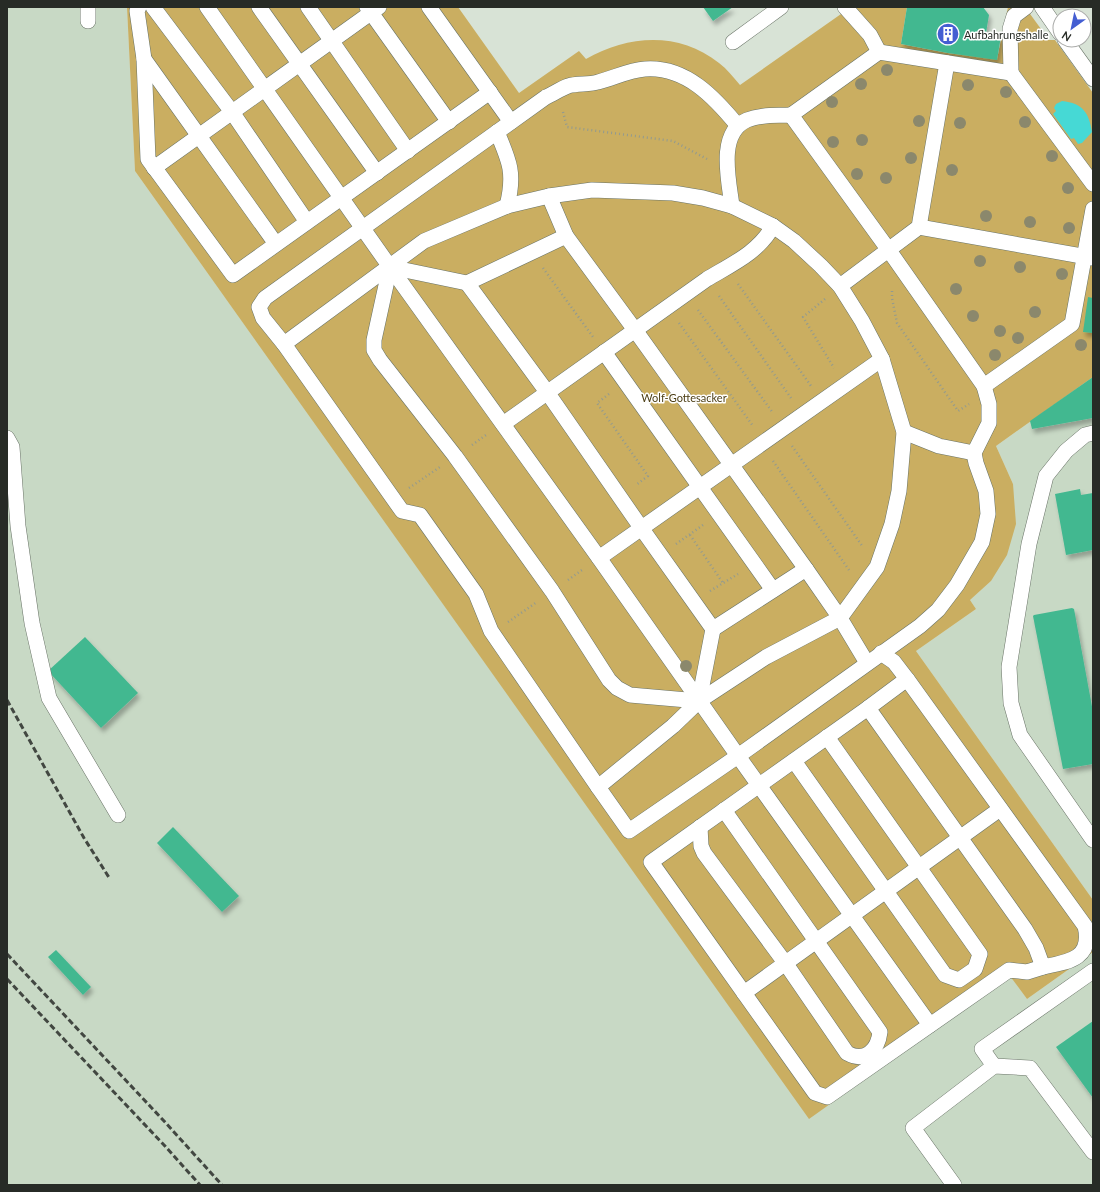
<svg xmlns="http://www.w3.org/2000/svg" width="1100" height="1192" font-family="Lato,sans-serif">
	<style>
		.built { fill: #c8d9c5 }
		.green { fill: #caae61 }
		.water { fill: #46d9d5 }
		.building { fill: #42b890; filter: url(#shadow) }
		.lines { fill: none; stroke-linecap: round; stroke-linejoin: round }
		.service-casing { stroke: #697367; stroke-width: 16 }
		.path { stroke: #929a90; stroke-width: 2.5; stroke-dasharray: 1 3; stroke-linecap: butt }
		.service { stroke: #fff; stroke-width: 15 }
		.rail { stroke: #424741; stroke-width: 3; stroke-dasharray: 6 3; stroke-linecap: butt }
		.tree { fill: #8b886c }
		.labels { text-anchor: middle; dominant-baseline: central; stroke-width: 3; stroke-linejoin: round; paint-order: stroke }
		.poi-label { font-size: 11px; fill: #272b26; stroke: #fff; text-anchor: start }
		.park-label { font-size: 11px; fill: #4c3e15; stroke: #fff }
	</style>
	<defs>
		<filter id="shadow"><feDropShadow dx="2.5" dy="4.5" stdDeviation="2" flood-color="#0004"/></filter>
	</defs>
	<rect width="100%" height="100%" fill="#d8e3d6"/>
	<!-- built -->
	<g class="built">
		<polygon points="7,7 127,7 135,171 809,1118 1010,975 1027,999 1093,952 1093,1185 7,1185"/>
		<polygon points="1093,377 1093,900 916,651 976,609 970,600 991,581 1013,484 996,446"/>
	</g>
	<!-- green -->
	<path class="green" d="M 127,7 L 458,7 L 519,93 L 579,51 L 586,59 C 628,35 679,31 719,63 C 727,69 733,77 740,85 L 851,7 L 907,7 L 901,44 L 948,53 L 997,59 L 1008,7 L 1025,7 L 1049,40 L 1055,40 L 1093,93 L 1093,377 L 996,446 L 1013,484 L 1016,524 L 1007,555 L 991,581 L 970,600 L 976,609 L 916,651 L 1093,900 L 1093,952 L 1027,999 L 1010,976 L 809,1119 L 135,171 Z"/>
	<!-- water -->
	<path class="water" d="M 1062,101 C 1083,103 1089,113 1092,132 L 1082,143 L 1078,144 L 1074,138 L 1071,139 L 1053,114 L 1056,111 L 1054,108 L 1056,104 Z"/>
	<!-- building -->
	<g class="building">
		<polygon points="703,7 733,7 713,21"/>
		<polygon points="907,7 983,7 989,15 986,33 1001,36 997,60 948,53 901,44"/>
		<polygon points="1088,297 1093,298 1093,333 1083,332"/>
		<polygon points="1093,377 1093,418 1032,429 1030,421"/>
		<polygon points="1080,489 1081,495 1093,493 1093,550 1066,555 1055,494"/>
		<polygon points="1072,608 1074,609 1093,712 1093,764 1063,769 1033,616 1034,615"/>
		<polygon points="85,637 138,693 101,728 48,671"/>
		<polygon points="173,827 239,896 222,912 157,843"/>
		<polygon points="56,950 91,987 83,995 48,957"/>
		<polygon points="1093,1021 1093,1098 1056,1047"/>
	</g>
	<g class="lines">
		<!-- service casing -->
		<g class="service-casing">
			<g id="service">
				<polyline points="139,7 137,11 144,59 148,159 233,275 490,92"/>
				<polyline points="153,7 232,112 307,222"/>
				<polyline points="207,7 390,267 599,558 738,756 930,1025"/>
				<polyline points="259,7 377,173"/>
				<polyline points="308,7 408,151"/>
				<polyline points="367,7 449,122"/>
				<polyline points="429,7 511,122"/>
				<polyline points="845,7 870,35 879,52"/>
				<polyline points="1042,7 1060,33"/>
				<polyline points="88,21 88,7"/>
				<polyline points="1065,40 1093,79"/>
				<polyline points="733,42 781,7"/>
				<polyline points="144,59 276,244"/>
				<polyline points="1011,73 1010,29 1014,16 1026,7"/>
				<path d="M 497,132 C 510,162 515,174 507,206"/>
				<polyline points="154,168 379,7"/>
				<polyline points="1093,184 1011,73 879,52 791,115 888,249 984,386 1072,324 1093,209"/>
				<polyline points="549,196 566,236 635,330 806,569 840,618 867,663"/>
				<path d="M 732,206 C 729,181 717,133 747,120 C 761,114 777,116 791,115"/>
				<polyline points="919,227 1093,258"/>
				<polyline points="390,267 374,340 374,350 380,360 455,456 552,591 609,680 617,688 630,695 699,701"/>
				<polyline points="390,267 467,283 566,236"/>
				<polyline points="467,283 547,392 642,529 713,629 699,701"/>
				<polyline points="840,286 919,227 947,63"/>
				<polyline points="284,344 402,511 420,515 476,594 491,631 598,787 629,831 738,756 920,626 938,610 957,585 982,542 988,514 986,491 976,463 974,453 989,423 989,404 984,386"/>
				<polyline points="604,352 773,590"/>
				<path d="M 503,424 L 707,279 C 732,264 759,252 773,226"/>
				<polyline points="904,432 939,446 974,453"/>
				<polyline points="1093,433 1085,435 1066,451 1046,476 1029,544 1009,667 1011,703 1020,735 1093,840"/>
				<polyline points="7,438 12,447 18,526 32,623 49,698 118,815"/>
				<polyline points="599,558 882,359"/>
				<polyline points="713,629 806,569"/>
				<polyline points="907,679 868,708 651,862 815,1093 827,1097 1009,970 1027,972 1043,967"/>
				<path d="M 868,708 L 1025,929 L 1036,948 L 1043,967 C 1068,962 1093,959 1085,926 L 907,679 L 894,662 L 881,653"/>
				<polyline points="794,761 945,975 959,980 975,969 980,954 827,737"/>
				<path d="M 598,787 L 673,726 L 699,701 L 766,657 L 840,618 L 877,567 L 892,524 L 899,491 L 904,432 L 882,359 L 862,321 L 840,286 L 821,266 L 794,241 L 773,226 L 732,206 L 703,198 L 673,193 L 592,190 L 549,196 L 507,206 L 424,241 L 284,344 L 263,318 L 259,307 L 265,298 L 546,97 C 553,94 560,89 568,86 C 577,83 589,85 598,82 C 614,78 629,70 645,69 C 686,66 715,98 738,126"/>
				<path d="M 700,827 L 701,846 L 704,853 L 786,964 L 847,1053 C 865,1063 878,1050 880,1032 L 724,810"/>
				<polyline points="744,993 1000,809"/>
				<polyline points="994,1066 982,1049 1093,971"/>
				<polyline points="954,1185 913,1128 994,1066 1030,1068 1093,1152"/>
			</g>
		</g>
		<!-- path -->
		<g class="path">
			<polyline points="563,112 567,127 673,141 707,159"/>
			<polyline points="543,268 593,337"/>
			<polyline points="738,284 811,386"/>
			<polyline points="892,291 892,298 897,323 958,411 969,404"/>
			<polyline points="719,296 791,398"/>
			<polyline points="825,299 803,317 834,368"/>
			<polyline points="698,310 773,413"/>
			<polyline points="679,323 753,426"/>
			<polyline points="609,394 597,403 648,476 636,485"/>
			<polyline points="472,445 486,435"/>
			<polyline points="792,446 863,547"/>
			<polyline points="773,461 849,570"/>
			<polyline points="409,488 440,467"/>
			<polyline points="690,535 723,583"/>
			<polyline points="676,544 703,525"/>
			<polyline points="568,580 582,570"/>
			<polyline points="710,591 738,574"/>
			<polyline points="508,622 537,602"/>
		</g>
		<!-- service -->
		<use href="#service" class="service"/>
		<!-- rail -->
		<g class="rail">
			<polyline points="7,700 84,838 110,879"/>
			<polyline points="7,954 164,1121 222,1185"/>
			<polyline points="7,979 164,1145 200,1185"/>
		</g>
	</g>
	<!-- trees -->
	<g class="tree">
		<circle cx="887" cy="70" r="6"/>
		<circle cx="861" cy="84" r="6"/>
		<circle cx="968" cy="85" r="6"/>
		<circle cx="1006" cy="92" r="6"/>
		<circle cx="832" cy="102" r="6"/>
		<circle cx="919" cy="121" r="6"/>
		<circle cx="1025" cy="122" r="6"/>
		<circle cx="960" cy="123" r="6"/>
		<circle cx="862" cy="140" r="6"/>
		<circle cx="833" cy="142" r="6"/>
		<circle cx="1052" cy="156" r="6"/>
		<circle cx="911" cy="158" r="6"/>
		<circle cx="952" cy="170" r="6"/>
		<circle cx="857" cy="174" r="6"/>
		<circle cx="886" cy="178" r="6"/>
		<circle cx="1068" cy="188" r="6"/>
		<circle cx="986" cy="216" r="6"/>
		<circle cx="1030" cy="222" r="6"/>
		<circle cx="1069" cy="228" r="6"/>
		<circle cx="980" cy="261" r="6"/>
		<circle cx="1020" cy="267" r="6"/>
		<circle cx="1062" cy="274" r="6"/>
		<circle cx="956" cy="289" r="6"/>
		<circle cx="1035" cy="312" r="6"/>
		<circle cx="973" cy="316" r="6"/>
		<circle cx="1000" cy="331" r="6"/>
		<circle cx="1018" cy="338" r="6"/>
		<circle cx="1081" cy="345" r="6"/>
		<circle cx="995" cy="355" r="6"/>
		<circle cx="686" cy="666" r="6"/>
	</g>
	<!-- icons -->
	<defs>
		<g id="building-disc" transform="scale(1.15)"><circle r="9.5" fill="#445ed2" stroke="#fff"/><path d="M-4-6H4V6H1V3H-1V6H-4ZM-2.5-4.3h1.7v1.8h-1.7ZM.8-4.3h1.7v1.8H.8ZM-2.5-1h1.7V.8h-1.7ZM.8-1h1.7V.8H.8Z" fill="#fff"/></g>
	</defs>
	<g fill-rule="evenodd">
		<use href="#building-disc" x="948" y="34"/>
	</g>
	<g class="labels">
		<!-- poi labels -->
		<g class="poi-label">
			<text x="964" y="34">Aufbahrungshalle</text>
		</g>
		<!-- park labels -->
		<g class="park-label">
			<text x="684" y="397">Wolf-Gottesacker</text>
		</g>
	</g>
	<!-- border -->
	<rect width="1100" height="1192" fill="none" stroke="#272b26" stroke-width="16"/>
	<!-- north arrow -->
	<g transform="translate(1072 28) rotate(213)"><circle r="19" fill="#ffffff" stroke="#a9aaa8"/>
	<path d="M0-3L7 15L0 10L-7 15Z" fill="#445ed2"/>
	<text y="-6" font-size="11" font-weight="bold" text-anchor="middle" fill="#272b26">N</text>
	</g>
</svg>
